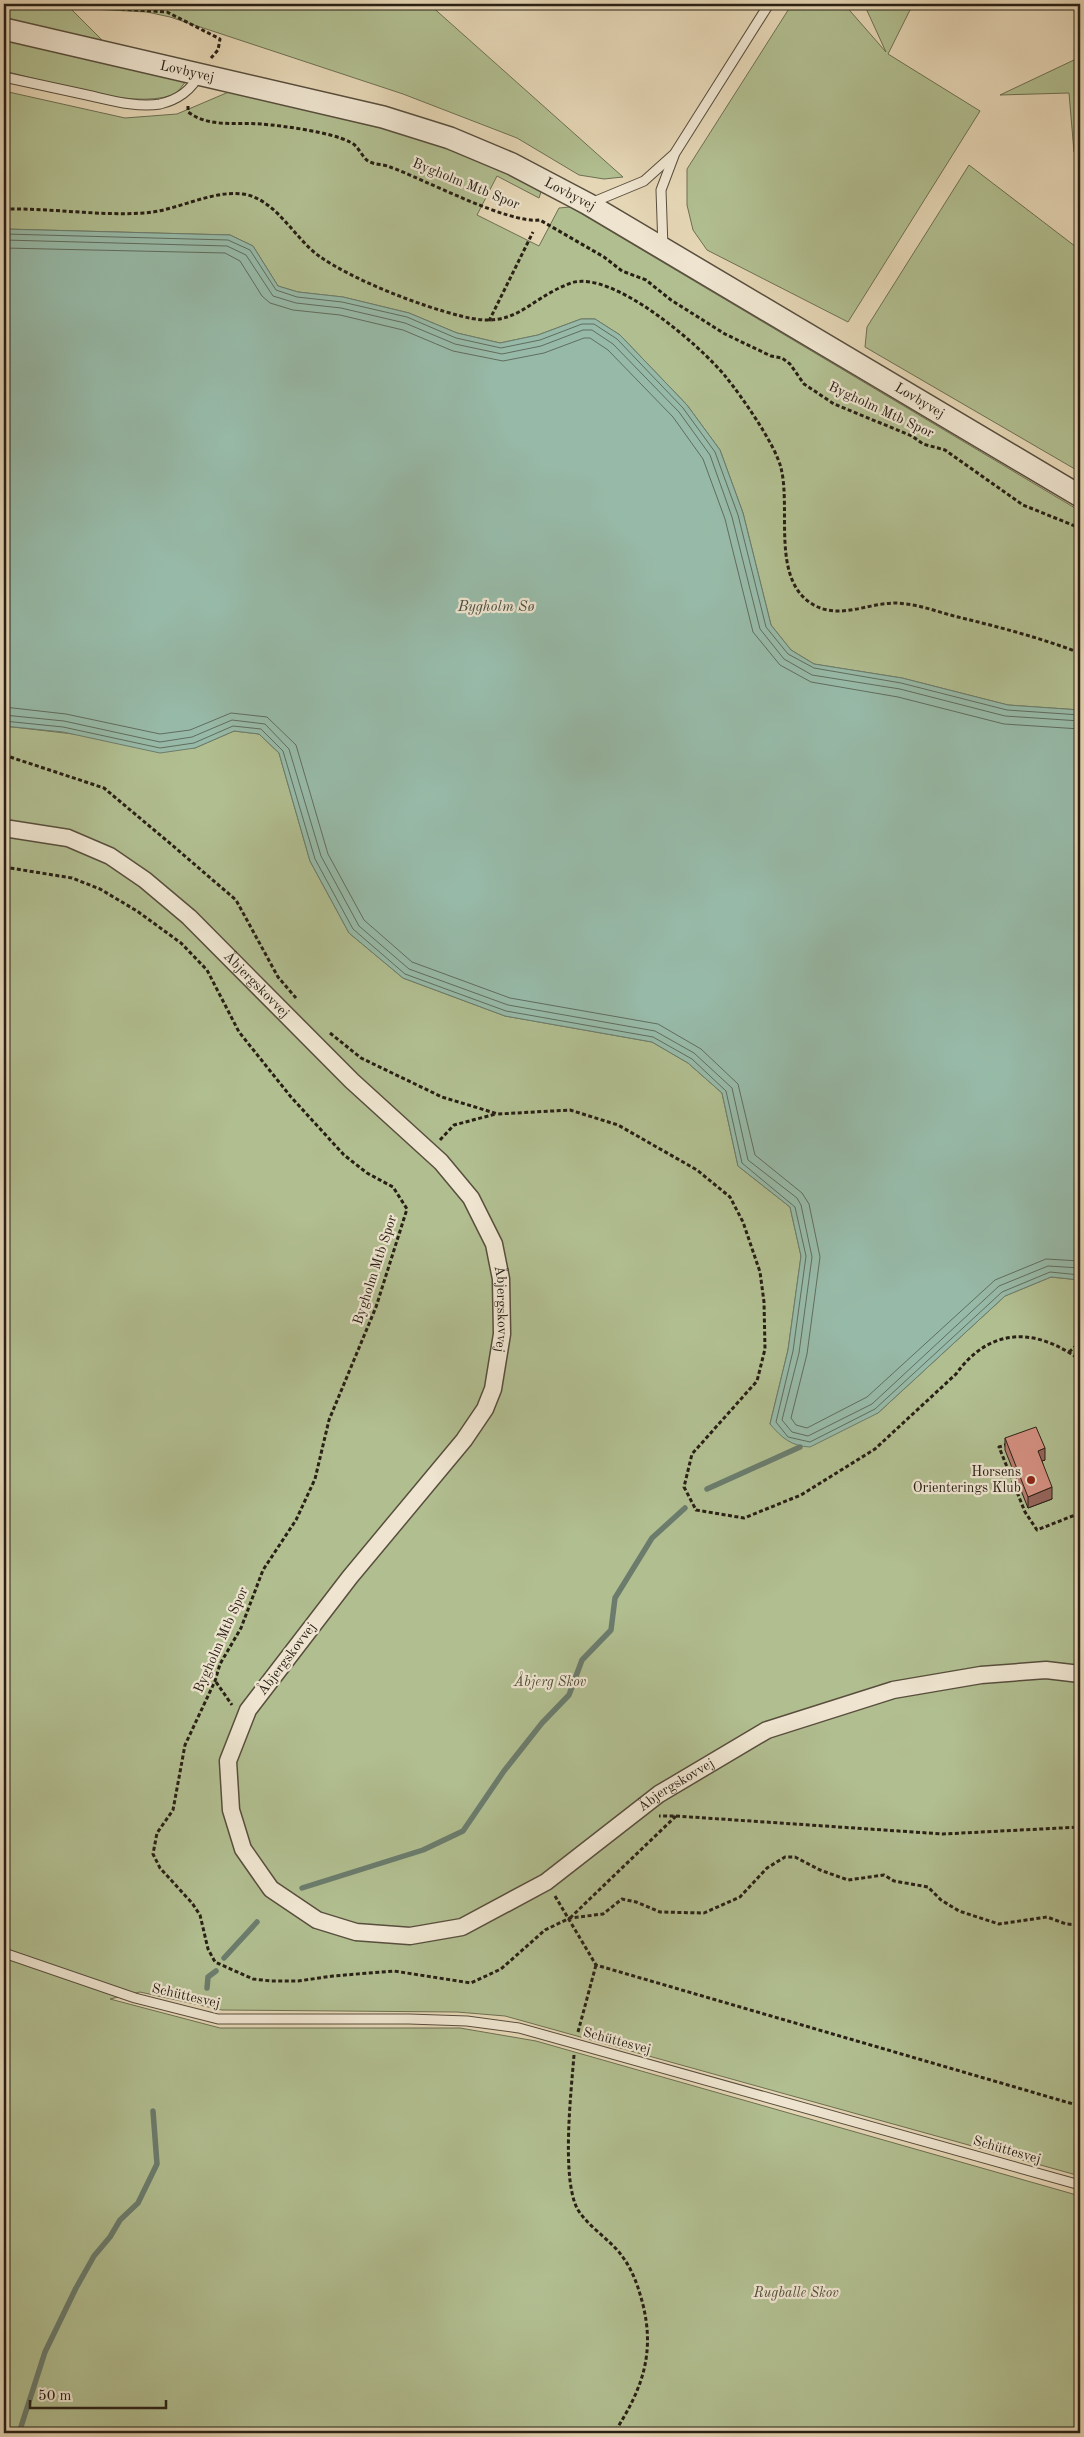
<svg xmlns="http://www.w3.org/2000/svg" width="1084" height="2437" font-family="'Old Standard TT',serif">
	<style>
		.green { fill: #b1be90; stroke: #6d6f52 }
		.water { fill: #97baa8; stroke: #6b7c6d }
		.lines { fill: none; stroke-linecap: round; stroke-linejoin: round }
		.shore { stroke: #606d5e; stroke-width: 1 }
		.stream { stroke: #6b7c6d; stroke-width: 5.5 }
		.service-casing { stroke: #584e3d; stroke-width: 11 }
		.minor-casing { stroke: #584e3d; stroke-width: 19 }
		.tertiary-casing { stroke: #584e3d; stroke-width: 24 }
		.path { stroke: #292015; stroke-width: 3; stroke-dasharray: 4 2.5; stroke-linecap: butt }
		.service { stroke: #eee4cf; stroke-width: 9 }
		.minor { stroke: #eee4cf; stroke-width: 16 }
		.tertiary { stroke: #eee4cf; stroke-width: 21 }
		.wall { fill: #b77c6f; stroke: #292015 }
		.shaded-wall { fill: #95655a; stroke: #292015 }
		.building { fill: #d59081; stroke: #292015 }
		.poi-dot { fill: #8f2418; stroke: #eee4cf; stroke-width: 2 }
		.labels { text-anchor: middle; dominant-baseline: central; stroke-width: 4.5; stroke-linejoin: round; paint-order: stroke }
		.street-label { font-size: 14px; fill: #292015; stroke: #eee4cf }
		.poi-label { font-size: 14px; fill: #292015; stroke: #eee4cf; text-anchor: end }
		.park-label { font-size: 14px; font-style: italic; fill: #524f3a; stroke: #eee4cf }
		.water-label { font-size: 15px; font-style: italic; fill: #4a4e41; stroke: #eee4cf }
	</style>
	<rect width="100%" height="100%" fill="#e5d6b5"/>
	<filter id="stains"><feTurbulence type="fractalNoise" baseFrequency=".004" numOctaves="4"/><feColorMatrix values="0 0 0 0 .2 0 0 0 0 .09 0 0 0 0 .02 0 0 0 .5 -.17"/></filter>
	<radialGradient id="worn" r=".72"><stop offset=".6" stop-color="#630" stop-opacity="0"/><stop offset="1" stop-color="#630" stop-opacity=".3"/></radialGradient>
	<!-- green -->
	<g class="green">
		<polygon points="4,4 429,4 623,177 604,179 579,175 517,138 403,94 170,17 147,12 70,8 106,44 4,18"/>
		<polygon points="792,4 844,4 886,52 864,4 913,4 888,54 980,111 848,322 707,250 693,230 687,205 687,169"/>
		<path d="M 4,39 L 186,81 C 182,86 178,93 172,95 C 131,110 48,81 4,71 Z"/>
		<polygon points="1080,51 1080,155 1074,152 1069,93 1000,95 1074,60"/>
		<polygon points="4,91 125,118 177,114 231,91 417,137 497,168 542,189 539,198 497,176 477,215 539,246 559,208 570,207 1080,511 1080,710 1008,705 902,678 814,664 791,650 771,625 743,513 720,450 687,405 620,335 595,319 581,319 538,335 500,343 457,333 409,313 343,297 298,292 278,286 253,246 230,235 4,229"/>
		<polygon points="969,165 1080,250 1080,472 865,347 867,327"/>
		<polygon points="4,726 195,748 234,731 259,734 279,753 310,861 349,933 403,978 505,1016 652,1042 688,1063 722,1093 738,1166 790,1207 801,1256 788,1350 770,1424 878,1413 1005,1296 1051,1277 1080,1280 1080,2176 505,2016 457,2012 222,2010 140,1992 110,1999 220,2028 460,2028 536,2041 1080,2196 1080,2433 4,2433"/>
	</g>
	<!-- water -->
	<path class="water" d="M 4,229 L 230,235 L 253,246 L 278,286 L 298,292 L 343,297 L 409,313 L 457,333 L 500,343 L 538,335 L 581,319 L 595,319 L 620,335 L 687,405 L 720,450 L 743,513 L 771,625 L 791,650 L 814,664 L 902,678 L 1008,705 L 1080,710 L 1080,1280 L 1051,1277 L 1005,1296 L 878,1413 L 810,1447 C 791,1446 782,1438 770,1424 L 788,1350 L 801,1256 L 790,1207 L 738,1166 L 722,1093 L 688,1063 L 652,1042 L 505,1016 L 403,978 L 349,933 L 310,861 L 279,753 L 259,734 L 234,731 L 195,748 L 160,753 L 63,732 L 4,726 Z"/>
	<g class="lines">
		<!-- shore -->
		<g class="shore">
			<polyline points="4,234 228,240 250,250 276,290 297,297 342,302 407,317 456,338 501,348 540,340 582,324 594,324 617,339 683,408 715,452 738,515 766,627 788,654 814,668 901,683 1007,710 1080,715"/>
			<polyline points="4,240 227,246 246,255 273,296 296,303 341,308 405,323 455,344 502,354 541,346 583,330 592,330 613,344 679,412 710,455 732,517 760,629 784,659 812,675 900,689 1005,716 1080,721"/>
			<polyline points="4,248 225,253 240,261 262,296 270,303 293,310 340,315 403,330 453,351 503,361 544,353 584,338 590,338 608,350 673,417 703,459 725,519 753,632 780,665 811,682 898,697 1004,724 1080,729"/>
			<polyline points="4,707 66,714 160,734 190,730 231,713 267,717 296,745 328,854 364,920 412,962 510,998 658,1024 701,1049 738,1084 755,1155 802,1193 809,1204 820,1257 807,1354 791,1418 796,1425 807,1428 867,1397 995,1280 1046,1259 1080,1261"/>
			<polyline points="4,715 64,721 160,742 192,737 232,720 265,724 289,749 321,856 359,926 409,969 508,1005 655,1031 694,1053 732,1088 748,1160 797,1198 801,1205 812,1257 799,1353 782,1420 792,1432 808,1436 872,1404 999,1286 1048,1266 1080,1268"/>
			<polyline points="4,721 63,727 160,748 194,743 233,726 261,729 283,751 315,859 353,929 405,974 506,1011 653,1037 692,1059 726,1091 742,1163 795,1207 806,1256 793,1351 776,1422 788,1437 810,1442 875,1409 1002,1292 1050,1272 1080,1275"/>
		</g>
		<!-- stream -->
		<g class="stream">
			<polyline points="707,1489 800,1447"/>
			<polyline points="302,1888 423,1850 463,1831 504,1771 542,1723 569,1695 582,1660 611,1630 615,1598 652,1538 685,1508"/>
			<polyline points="224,1958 257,1922"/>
			<polyline points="207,1988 208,1977 216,1971"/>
			<polyline points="19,2433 45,2352 76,2288 94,2256 110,2237 120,2220 138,2203 157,2164 153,2111"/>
		</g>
		<!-- service casing -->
		<g class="service-casing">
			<g id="service">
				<path d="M 4,77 C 32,83 59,89 87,95 C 110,100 137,108 160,104 C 177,100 192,90 199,74"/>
				<polyline points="591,203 644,181 673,155"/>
				<polyline points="663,248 661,190 675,153 769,4"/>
				<polyline points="4,1953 135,1998 218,2019 409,2019 467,2021 519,2028 1080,2185"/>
			</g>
		</g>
		<!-- minor casing -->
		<g class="minor-casing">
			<g id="minor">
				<path id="s1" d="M 4,828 L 68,838 L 110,856 L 145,880 L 189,917 L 352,1081 L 441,1162 L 471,1198 L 494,1244 L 501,1279 L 502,1334 L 493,1389 L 485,1409 L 464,1440 L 350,1577 L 248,1710 L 228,1761 L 231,1810 L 243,1849 L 271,1889 L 317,1920 L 356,1932 L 410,1936 L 462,1927 L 546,1882 L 659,1794 L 767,1730 L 893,1690 L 981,1675 L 1046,1670 L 1080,1674"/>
			</g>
		</g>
		<!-- tertiary casing -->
		<g class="tertiary-casing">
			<g id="tertiary">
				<path id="s2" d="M 4,29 L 383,117 L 450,138 L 512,164 L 588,204 L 1080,496"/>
			</g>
		</g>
		<!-- path -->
		<g class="path">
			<polyline points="76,4 90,7 167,12 220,39 218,50 211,58"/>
			<path d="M 188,106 L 188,112 C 210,128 236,122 261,124 C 285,126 330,132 350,142 C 359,146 361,156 368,161 C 374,165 384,164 390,167 C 424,179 508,224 540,220 L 604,257 L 622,271 L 646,280 L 671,300 L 725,334 L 771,356 L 782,358 L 790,364 L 804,384 L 834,404 L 912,436 L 923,444 L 945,450 L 1023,505 L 1080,528"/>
			<path d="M 4,209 C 51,208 97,216 144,213 C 177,211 210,190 243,194 C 276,199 294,238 319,256 C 353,280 420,306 461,316 C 517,331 525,300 571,283 C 612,269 701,346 726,377 C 742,397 775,444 781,468 C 791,508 772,575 809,602 C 840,624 873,598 906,604 C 924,606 941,613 958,617 C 999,627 1041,638 1080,653"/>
			<polyline points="489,321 533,232"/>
			<polyline points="4,755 104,788 172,845 236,900 278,977 296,998"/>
			<polyline points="4,867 72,878 100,889 137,911 181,943 207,970 239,1032 291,1097 344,1155 367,1173 393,1187 407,1209 376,1307 329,1420 315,1479 296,1520 263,1570 241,1628 220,1664 215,1681 185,1745 173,1810 157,1833 153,1854 160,1868 192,1903 200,1915 208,1949 215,1962 253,1979 271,1981 298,1981 333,1976 394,1971 471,1983 501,1969 545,1930 570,1918 603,1914 622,1899 636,1902 660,1912 704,1913 740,1897 767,1868 785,1857 795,1857 820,1870 848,1880 884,1875 894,1881 928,1887 941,1900 959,1911 999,1924 1047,1917 1066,1924 1080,1925"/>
			<path d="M 330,1033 L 361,1058 L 442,1097 L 498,1114 L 570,1110 L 618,1125 L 697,1170 L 730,1197 L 743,1222 L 760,1272 L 764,1302 L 765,1349 L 757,1381 L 692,1454 L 684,1487 L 696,1510 L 744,1518 L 801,1495 L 875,1449 L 956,1374 C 990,1327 1035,1327 1080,1360"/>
			<polyline points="440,1140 454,1125 496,1114"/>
			<polyline points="1069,1352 1080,1342"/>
			<polyline points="1008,1444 999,1447 1025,1512 1037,1530 1080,1513"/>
			<polyline points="216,1682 232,1705"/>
			<polyline points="676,1816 943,1834 1080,1827"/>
			<polyline points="555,1896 596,1965 1080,2106"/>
			<polyline points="570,1918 676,1816 659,1816"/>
			<polyline points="578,2032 596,1965"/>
			<path d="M 574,2055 C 571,2093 562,2173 576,2206 C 584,2224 611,2240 622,2256 C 632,2269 638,2286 642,2301 C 656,2353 642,2390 614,2433"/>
		</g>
		<!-- service -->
		<use href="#service" class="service"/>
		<!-- minor -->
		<use href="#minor" class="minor"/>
		<!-- tertiary -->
		<use href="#tertiary" class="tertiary"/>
	</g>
	<!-- wall -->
	<polygon class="wall" points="1005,1438 1045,1460 1042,1461 1052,1499 1028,1508 1005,1450"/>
	<!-- shaded-wall -->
	<g class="shaded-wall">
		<polygon points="1045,1448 1045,1460 1038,1462 1038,1451"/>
		<polygon points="1052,1487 1052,1499 1028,1508 1028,1497"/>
	</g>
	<!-- building -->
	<polygon class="building" points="1036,1427 1045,1448 1038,1451 1052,1487 1028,1497 1005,1438"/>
	<!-- markers -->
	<circle class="poi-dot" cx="1031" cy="1480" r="5"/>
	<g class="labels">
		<!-- street labels -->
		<g class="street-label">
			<text stroke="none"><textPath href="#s2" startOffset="188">Lovbyvej</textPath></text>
			<text transform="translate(466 184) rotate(22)">Bygholm Mtb Spor</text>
			<text stroke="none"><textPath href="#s2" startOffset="592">Lovbyvej</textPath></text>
			<text stroke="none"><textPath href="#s2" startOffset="998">Lovbyvej</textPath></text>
			<text transform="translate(881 410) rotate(25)">Bygholm Mtb Spor</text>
			<text stroke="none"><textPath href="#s1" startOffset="306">Åbjergskovvej</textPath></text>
			<text transform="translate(375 1270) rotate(-72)">Bygholm Mtb Spor</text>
			<text stroke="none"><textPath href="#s1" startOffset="726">Åbjergskovvej</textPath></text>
			<text transform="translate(221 1640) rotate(-66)">Bygholm Mtb Spor</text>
			<text transform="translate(287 1659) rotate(-53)">Åbjergskovvej</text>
			<text stroke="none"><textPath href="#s1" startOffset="1866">Åbjergskovvej</textPath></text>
			<text transform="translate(186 1996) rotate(13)">Schüttesvej</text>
			<text transform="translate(617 2041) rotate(15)">Schüttesvej</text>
			<text transform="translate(1007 2150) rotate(16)">Schüttesvej</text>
		</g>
		<!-- poi labels -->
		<g class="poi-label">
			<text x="1021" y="1472">Horsens<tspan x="1021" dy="16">Orienterings Klub</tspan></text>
		</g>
		<!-- park labels -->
		<g class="park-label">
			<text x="550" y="1682">Åbjerg Skov</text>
			<text x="796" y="2293">Rugballe Skov</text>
		</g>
		<!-- water labels -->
		<g class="water-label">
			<text x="496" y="607">Bygholm Sø</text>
		</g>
	</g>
	<!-- margin -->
	<rect width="1084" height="2437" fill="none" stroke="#e5d6b5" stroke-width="20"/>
	<rect x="5" y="5" width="1074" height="2427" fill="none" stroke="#292015" stroke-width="2.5"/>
	<rect x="10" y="10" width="1064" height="2417" fill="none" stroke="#292015"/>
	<!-- scale -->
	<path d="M30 2400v8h136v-8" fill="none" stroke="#292015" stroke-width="2.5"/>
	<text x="38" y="2400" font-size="15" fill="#292015" stroke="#eee4cf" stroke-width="4" paint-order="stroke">50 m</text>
	<rect width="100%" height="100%" filter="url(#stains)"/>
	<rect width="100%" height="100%" fill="url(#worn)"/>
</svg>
